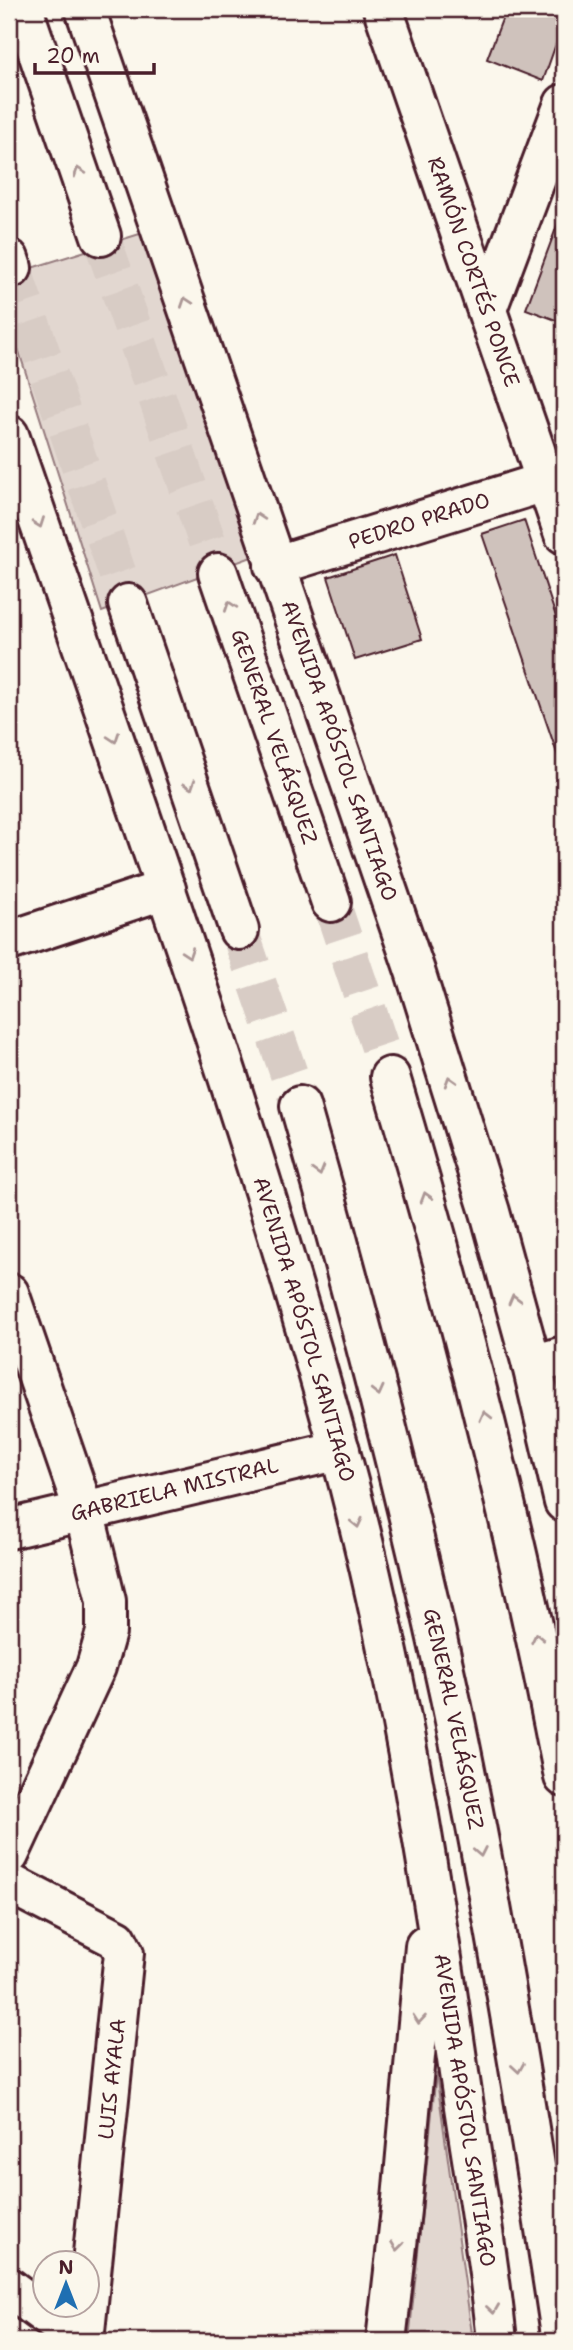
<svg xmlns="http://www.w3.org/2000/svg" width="573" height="2350" font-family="'Shantell Sans',sans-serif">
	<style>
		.green { fill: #e2d7d0; stroke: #967b7e; stroke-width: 2 }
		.building { fill: #cfc2bc; stroke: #4a1f2b; stroke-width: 2 }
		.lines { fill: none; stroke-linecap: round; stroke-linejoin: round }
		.highway-tunnel { stroke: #d8ccc5; stroke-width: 38; stroke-dasharray: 38 19; stroke-linecap: butt }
		.street-casing { stroke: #4a1f2b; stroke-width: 44 }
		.secondary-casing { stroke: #4a1f2b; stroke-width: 44 }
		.highway-casing { stroke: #4a1f2b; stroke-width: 44 }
		.street { stroke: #fbf7ec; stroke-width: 38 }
		.secondary { stroke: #fbf7ec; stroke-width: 38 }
		.highway { stroke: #fbf7ec; stroke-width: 38 }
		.oneway { stroke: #ab9695 }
		.labels { text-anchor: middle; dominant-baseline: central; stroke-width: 6; stroke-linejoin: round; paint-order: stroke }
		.street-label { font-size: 21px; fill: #4a1f2b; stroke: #fbf7ec }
	</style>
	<rect width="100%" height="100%" fill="#fbf7ec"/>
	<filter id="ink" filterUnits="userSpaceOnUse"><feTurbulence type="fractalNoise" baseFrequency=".0143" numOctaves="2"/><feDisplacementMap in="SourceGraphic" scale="14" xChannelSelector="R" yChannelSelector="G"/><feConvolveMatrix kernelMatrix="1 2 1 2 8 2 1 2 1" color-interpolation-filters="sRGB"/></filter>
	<g filter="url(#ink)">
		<!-- green -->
		<g class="green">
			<polygon points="146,232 260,554 102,612 9,320 9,275"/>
			<polygon points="436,2073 473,2341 409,2341"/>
		</g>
		<!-- building -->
		<g class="building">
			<polygon points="506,9 532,9 564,21 543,81 487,59"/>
			<polygon points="561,215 564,215 564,323 526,309"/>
			<polygon points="524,520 564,641 564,758 559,759 482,534"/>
			<polygon points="395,555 422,639 355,660 328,577"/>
		</g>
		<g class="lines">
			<!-- highway-tunnel -->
			<g class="highway-tunnel">
				<polyline points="101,236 218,573"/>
				<polyline points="12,268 128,604"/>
				<polyline points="331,902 390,1077"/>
				<polyline points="239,930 300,1106"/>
			</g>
			<!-- street casing -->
			<g class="street-casing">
				<g id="street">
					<path id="s1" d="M 383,9 L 564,534"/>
					<polyline points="487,309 564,104"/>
					<path id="s2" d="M 274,566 L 564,476"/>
					<polyline points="9,941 166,889"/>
					<polyline points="9,1293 84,1511 106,1601 106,1632 96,1667 9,1855"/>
					<polyline points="532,1365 564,1356"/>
					<path id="s3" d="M 9,1529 L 340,1450"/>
					<polyline points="9,1883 117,1939 124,1953 84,2341"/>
					<polyline points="9,2288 81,2341"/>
				</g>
			</g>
			<!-- secondary casing -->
			<g class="secondary-casing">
				<g id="secondary">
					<path id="s4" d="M 85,9 L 415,971 L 490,1212 L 532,1365 L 564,1502"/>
					<path id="s5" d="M 9,435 C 124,770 245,1102 338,1444 C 394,1648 428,1858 458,2066 C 471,2158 488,2249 497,2341"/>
					<polyline points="386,2341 401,2210 425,1946"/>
				</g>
			</g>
			<!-- highway casing -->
			<g class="highway-casing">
				<g id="highway">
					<polyline points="23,9 101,236"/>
					<polyline points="9,259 12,268"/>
					<path id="s6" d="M 218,573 L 331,902"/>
					<polyline points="128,604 239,930"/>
					<path d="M 390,1077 C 459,1308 519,1540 564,1777"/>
					<path id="s7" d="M 300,1106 C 356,1301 407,1498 450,1697 C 495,1910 530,2126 562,2341"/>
				</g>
			</g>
			<!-- street -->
			<use href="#street" class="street"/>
			<!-- secondary -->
			<use href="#secondary" class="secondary"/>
			<!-- highway -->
			<use href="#highway" class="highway"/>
		</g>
		<!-- one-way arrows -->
		<defs><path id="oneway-chevron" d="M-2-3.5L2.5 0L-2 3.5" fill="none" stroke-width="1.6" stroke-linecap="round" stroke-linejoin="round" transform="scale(1.75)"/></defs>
		<g class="oneway">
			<use href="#oneway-chevron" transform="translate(79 172) rotate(-109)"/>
			<use href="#oneway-chevron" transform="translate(186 302) rotate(-109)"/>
			<use href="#oneway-chevron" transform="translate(258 518) rotate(-109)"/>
			<use href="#oneway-chevron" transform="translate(39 523) rotate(70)"/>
			<use href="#oneway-chevron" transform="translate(230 606) rotate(-109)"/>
			<use href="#oneway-chevron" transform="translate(114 738) rotate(71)"/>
			<use href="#oneway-chevron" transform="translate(190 785) rotate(71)"/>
			<use href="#oneway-chevron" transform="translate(188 953) rotate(71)"/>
			<use href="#oneway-chevron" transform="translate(450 1081) rotate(-107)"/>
			<use href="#oneway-chevron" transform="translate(319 1171) rotate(74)"/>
			<use href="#oneway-chevron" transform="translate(426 1197) rotate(-107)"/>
			<use href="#oneway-chevron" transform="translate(514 1299) rotate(-105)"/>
			<use href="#oneway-chevron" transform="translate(378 1391) rotate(76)"/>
			<use href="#oneway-chevron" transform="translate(485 1416) rotate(-104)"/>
			<use href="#oneway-chevron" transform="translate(357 1523) rotate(77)"/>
			<use href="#oneway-chevron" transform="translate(537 1638) rotate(-102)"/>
			<use href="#oneway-chevron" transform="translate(480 1852) rotate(79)"/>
			<use href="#oneway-chevron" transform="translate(419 2019) rotate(95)"/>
			<use href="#oneway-chevron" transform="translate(518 2068) rotate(81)"/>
			<use href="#oneway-chevron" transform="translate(397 2246) rotate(97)"/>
			<use href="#oneway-chevron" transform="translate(493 2309) rotate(82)"/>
		</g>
	</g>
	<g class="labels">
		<!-- street labels -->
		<g class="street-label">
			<text stroke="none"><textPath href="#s1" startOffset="278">RAMÓN CORTÉS PONCE</textPath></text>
			<text stroke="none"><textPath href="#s2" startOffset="152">PEDRO PRADO</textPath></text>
			<text stroke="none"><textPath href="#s6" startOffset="173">GENERAL VELÁSQUEZ</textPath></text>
			<text stroke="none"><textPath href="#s4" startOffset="784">AVENIDA APÓSTOL SANTIAGO</textPath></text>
			<text stroke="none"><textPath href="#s5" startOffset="942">AVENIDA APÓSTOL SANTIAGO</textPath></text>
			<text stroke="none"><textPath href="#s3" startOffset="170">GABRIELA MISTRAL</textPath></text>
			<text stroke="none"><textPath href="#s7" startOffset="632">GENERAL VELÁSQUEZ</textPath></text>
			<text transform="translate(112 2079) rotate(-84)">LUIS AYALA</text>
			<text stroke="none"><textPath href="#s5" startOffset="1740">AVENIDA APÓSTOL SANTIAGO</textPath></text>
		</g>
	</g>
	<!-- margin -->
	<rect width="573" height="2350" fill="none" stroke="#fbf7ec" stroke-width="35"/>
	<rect x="18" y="18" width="538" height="2315" fill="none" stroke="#4a1f2b" stroke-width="2.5" filter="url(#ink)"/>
	<!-- north arrow -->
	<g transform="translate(66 2284)"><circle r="33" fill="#fbf7ec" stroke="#b4a19f" stroke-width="2"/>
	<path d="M0-5L12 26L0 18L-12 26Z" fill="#1f6fb2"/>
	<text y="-10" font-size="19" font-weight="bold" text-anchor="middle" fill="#4a1f2b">N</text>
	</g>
	<!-- scale -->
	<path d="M35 63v10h119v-10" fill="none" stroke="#4a1f2b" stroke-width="3.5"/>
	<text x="46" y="63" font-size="21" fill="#4a1f2b" stroke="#fbf7ec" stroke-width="5" paint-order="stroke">20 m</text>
</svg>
